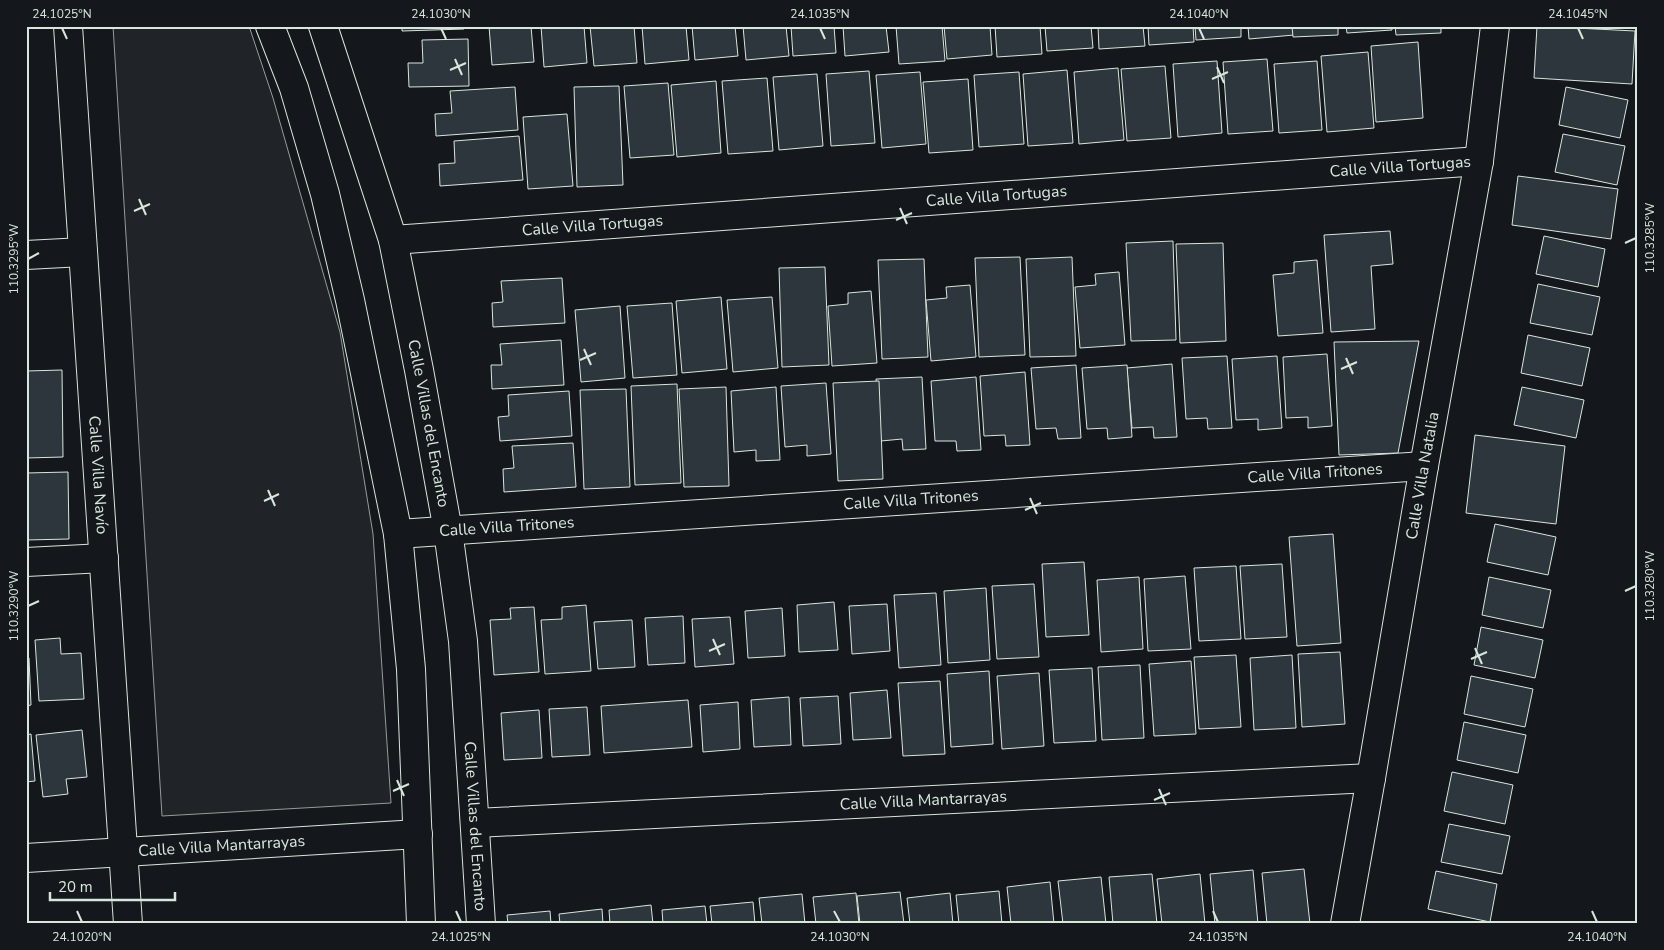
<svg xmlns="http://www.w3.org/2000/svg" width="1664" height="950" font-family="'Nunito Sans',sans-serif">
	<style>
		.green { fill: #202428; stroke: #939e99 }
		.building { fill: #2c363c; stroke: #d8e6dc }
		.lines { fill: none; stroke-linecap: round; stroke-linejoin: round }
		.minor-casing { stroke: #d8e6dc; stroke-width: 30 }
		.minor { stroke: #14181c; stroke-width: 28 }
		.ticks { fill: none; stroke: #d8e6dc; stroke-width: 2 }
		.labels { text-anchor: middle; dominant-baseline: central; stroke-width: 4; stroke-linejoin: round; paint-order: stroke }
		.street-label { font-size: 16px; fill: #d8e6dc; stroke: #14181c }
		.neatline { fill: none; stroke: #d8e6dc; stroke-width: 2 }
		.ticks-label { font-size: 12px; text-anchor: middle; fill: #d8e6dc }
	</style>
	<rect width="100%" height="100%" fill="#14181c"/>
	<!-- green -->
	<polygon class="green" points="113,26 249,26 273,98 340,332 373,534 391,803 162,816"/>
	<!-- building -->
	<g class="building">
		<polygon points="402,26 464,26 464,29 402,31"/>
		<polygon points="489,26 531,26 534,62 492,65"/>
		<polygon points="541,26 584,26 587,63 544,67"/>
		<polygon points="590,26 634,26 637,63 594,66"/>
		<polygon points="642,26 686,26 689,60 645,64"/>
		<polygon points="692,26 735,26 738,56 695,60"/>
		<polygon points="743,26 786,26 789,56 746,60"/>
		<polygon points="791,26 834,26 836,53 793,56"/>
		<polygon points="843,26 886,26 889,52 845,56"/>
		<polygon points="896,26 942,26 945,61 899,64"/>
		<polygon points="944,26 990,26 992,55 947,59"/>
		<polygon points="995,26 1040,26 1042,54 997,57"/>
		<polygon points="1045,26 1091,26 1093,48 1047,51"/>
		<polygon points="1098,26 1143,26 1145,46 1099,49"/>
		<polygon points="1148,26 1193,26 1194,42 1149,45"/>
		<polygon points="1195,26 1241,26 1241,37 1196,40"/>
		<polygon points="1248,26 1293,26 1294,35 1249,39"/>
		<polygon points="1292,26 1338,26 1338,35 1293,37"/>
		<polygon points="1346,26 1392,26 1392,30 1347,33"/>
		<polygon points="1395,26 1441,26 1441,33 1396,35"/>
		<polygon points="1537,26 1635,31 1632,84 1534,78"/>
		<polygon points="468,39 469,86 409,87 408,63 423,63 422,40"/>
		<polygon points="1418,42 1423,118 1376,122 1371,46"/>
		<polygon points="1368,52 1374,128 1327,132 1321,56"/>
		<polygon points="1267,59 1273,131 1228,134 1223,62"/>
		<polygon points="1217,61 1222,133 1178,137 1173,64"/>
		<polygon points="1317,61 1322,130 1279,133 1274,64"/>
		<polygon points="1165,66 1171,138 1127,141 1121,69"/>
		<polygon points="1118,68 1124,140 1079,144 1074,72"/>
		<polygon points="1067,70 1073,143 1028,146 1023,74"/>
		<polygon points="869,71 875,143 831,146 826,74"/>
		<polygon points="920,72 926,144 882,148 876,75"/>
		<polygon points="1019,72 1024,144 979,147 974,75"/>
		<polygon points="817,74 823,146 779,150 773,77"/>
		<polygon points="767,78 773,151 728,154 722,81"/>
		<polygon points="968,79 973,150 929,153 923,82"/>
		<polygon points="716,81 721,153 677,157 671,85"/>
		<polygon points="668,83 674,155 630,158 624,86"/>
		<polygon points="619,86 623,185 577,187 574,87"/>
		<polygon points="515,87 518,130 436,136 435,114 452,113 450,91"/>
		<polygon points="1566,87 1628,100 1620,138 1559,125"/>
		<polygon points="567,114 573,186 528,189 523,117"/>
		<polygon points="1563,134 1625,146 1617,185 1555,172"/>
		<polygon points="519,136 523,180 440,186 439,164 455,163 454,141"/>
		<polygon points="1518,176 1618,189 1611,239 1512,225"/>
		<polygon points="1390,231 1393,264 1371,266 1375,329 1331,332 1324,235"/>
		<polygon points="1544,236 1605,249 1598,287 1536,274"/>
		<polygon points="1173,241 1176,340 1131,341 1126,243"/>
		<polygon points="1223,243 1226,341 1180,343 1176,244"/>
		<polygon points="1020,257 1025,355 979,357 975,258"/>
		<polygon points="1072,257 1076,356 1030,357 1026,259"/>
		<polygon points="924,259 928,357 882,359 878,260"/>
		<polygon points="1317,260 1323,333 1278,336 1273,275 1294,273 1294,262"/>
		<polygon points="825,267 829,365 782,367 779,268"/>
		<polygon points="1119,272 1125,345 1080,348 1075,287 1096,285 1095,274"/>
		<polygon points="562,278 565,323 493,327 492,303 503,302 501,281"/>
		<polygon points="1538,284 1600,297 1592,335 1530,323"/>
		<polygon points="970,285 976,357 931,361 926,300 947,298 946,287"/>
		<polygon points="871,291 877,363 832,366 828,306 848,304 848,293"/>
		<polygon points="721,297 727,369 682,373 676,301"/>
		<polygon points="772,297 778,368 733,372 727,300"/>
		<polygon points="672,303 677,375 633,378 627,306"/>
		<polygon points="620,306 625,378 581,382 575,310"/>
		<rect x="26" y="335" width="2" height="26"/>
		<polygon points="1528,335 1590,348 1582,386 1521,373"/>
		<polygon points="561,340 564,385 492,389 491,365 502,365 500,344"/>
		<polygon points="1419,341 1398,453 1339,455 1334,342"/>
		<polygon points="1327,354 1332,426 1308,428 1308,417 1286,418 1283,357"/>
		<polygon points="1227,356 1232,428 1208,429 1207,418 1186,419 1182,358"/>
		<polygon points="1277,356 1282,428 1258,430 1258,419 1236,420 1232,359"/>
		<polygon points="1172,364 1177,437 1154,438 1153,427 1132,428 1127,368"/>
		<polygon points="1076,365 1081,438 1058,439 1056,428 1036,429 1031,368"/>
		<polygon points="1127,365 1132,437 1108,439 1107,428 1087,429 1082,368"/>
		<polygon points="62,370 63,457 26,458 26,371"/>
		<polygon points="1025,372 1030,445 1006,446 1005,435 984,436 980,376"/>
		<polygon points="922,377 926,449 903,450 902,439 881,441 876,379"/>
		<polygon points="976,377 981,450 957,451 956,441 935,441 931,381"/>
		<polygon points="879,381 883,479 838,481 833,383"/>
		<polygon points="826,383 831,454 807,456 807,445 785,447 781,386"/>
		<polygon points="677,384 681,483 635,485 631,386"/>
		<polygon points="726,387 729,486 684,487 679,389"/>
		<polygon points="776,387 780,460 756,461 756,450 734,452 731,391"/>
		<polygon points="1522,387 1584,400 1576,438 1514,425"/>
		<polygon points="626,389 630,487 584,489 580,390"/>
		<polygon points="569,391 572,436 500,441 498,417 509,416 508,395"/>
		<polygon points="1475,435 1565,446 1556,524 1466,513"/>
		<polygon points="573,443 576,487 504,492 503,469 514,468 512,446"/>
		<polygon points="68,472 69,539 26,540 26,473"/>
		<polygon points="1495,524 1556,537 1548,575 1487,562"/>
		<polygon points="1333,534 1341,643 1297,646 1289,537"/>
		<polygon points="1084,562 1089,635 1046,637 1042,564"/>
		<polygon points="1282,564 1287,637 1245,639 1240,566"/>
		<polygon points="1236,566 1241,639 1199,641 1194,568"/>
		<polygon points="1185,576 1191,649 1148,651 1144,579"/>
		<polygon points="1139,577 1143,649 1101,652 1097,580"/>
		<polygon points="1489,577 1551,590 1543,628 1482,615"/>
		<polygon points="1034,584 1039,657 997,659 992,586"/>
		<polygon points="986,588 990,660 948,663 944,591"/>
		<polygon points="936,593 941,665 899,668 894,595"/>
		<polygon points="834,602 838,650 799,652 797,605"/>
		<polygon points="887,604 890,651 852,654 849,606"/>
		<polygon points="586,605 591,671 545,674 541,620 562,619 562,607"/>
		<polygon points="534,607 539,672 494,675 490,620 511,619 510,608"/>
		<polygon points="782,608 785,656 748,658 745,611"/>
		<polygon points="683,616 685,663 648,665 645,618"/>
		<polygon points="730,617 734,664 695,667 692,619"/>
		<polygon points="632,620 635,667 598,669 594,622"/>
		<polygon points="1481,627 1543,640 1535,678 1474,665"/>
		<polygon points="60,638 61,654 81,653 84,699 39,701 35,640"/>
		<polygon points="1340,652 1345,724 1302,727 1298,654"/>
		<polygon points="1236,655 1241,727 1199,729 1194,657"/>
		<polygon points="1292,655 1296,728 1254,730 1250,658"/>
		<polygon points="26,658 29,658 31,705 26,706"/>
		<polygon points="1191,661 1196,734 1154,736 1149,664"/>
		<polygon points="1140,665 1144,738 1102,740 1098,667"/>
		<polygon points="1092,668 1096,741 1054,743 1049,670"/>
		<polygon points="989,671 993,744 951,747 947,674"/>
		<polygon points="1039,673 1044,746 1002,749 997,676"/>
		<polygon points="1471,676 1533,689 1525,727 1464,714"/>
		<polygon points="940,681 945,754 903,756 898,683"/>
		<polygon points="887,690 891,738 853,740 850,693"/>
		<polygon points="838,696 841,744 803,746 800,698"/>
		<polygon points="789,697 791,745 754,747 751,700"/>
		<polygon points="688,700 692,747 604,753 601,706"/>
		<polygon points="738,702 740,749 703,752 700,705"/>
		<polygon points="587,707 590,755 552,757 549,709"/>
		<polygon points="539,710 542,758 504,760 501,713"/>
		<polygon points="1464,722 1526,735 1518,773 1457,760"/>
		<polygon points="82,730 87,777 66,779 68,794 43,797 36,735"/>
		<polygon points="31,734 35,781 26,782 26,735"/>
		<polygon points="1452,772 1513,785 1505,824 1444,811"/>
		<polygon points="1449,824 1510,836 1502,874 1441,862"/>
		<polygon points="1304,869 1310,924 1267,924 1262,873"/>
		<polygon points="1253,870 1258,924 1215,924 1210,874"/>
		<polygon points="1436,871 1497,884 1490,922 1428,909"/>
		<polygon points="1152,874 1157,924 1113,924 1109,877"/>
		<polygon points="1200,874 1205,924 1162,924 1157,879"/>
		<polygon points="1101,877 1106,924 1063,924 1058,881"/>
		<polygon points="1050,882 1054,924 1011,924 1007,887"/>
		<polygon points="999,891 1002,924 959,924 956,895"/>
		<polygon points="900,892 904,924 860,924 857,896"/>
		<polygon points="856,893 859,924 816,924 813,897"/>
		<polygon points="950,893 953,924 910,924 907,898"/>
		<polygon points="802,894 805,924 762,924 759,898"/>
		<polygon points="753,902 755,924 712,924 710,906"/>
		<polygon points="651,905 653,924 610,924 609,910"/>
		<polygon points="705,906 707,924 663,924 662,910"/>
		<polygon points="602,909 603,924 560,924 559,914"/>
		<polygon points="550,911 551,924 508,924 507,915"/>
	</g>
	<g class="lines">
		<!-- minor casing -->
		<g class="minor-casing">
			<g id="minor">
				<path id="s1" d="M 68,26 L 128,924"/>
				<polyline points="270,26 294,88 325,194 350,300 398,534 411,669 421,924"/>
				<path id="s2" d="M 323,26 L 393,240 L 419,370 L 448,531 L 463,641 L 481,924"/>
				<path id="s3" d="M 393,240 L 1479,161"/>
				<polyline points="26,255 83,252"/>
				<path id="s4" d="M 398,534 L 1424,466"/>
				<polyline points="26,562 104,558"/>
				<path id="s5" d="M 476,823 L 1371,778"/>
				<path id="s6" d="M 26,858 L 418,834"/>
				<path id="s7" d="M 1345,924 L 1371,778 L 1424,466 L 1479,161 L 1495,26"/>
			</g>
		</g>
		<!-- minor -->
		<use href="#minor" class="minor"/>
	</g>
	<!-- ticks -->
	<path class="ticks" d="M 62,28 L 67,39M 441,28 L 446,39M 820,28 L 825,39M 1199,28 L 1204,39M 1578,28 L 1583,39M 455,59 L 462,75M 1217,67 L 1224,83M 450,70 L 466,63M 1212,79 L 1228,72M 139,199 L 146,215M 900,208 L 907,224M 134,211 L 150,204M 896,220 L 912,213M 1625,243 L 1636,238M 28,259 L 39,253M 584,349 L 591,365M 1346,358 L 1353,374M 580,360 L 596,353M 1341,369 L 1357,362M 268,490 L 275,506M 1030,498 L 1037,514M 264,501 L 279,494M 1025,510 L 1041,503M 1625,591 L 1636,586M 28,606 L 39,601M 713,639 L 720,655M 1475,648 L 1482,664M 709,651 L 725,644M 1471,659 L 1487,652M 397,780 L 404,796M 1159,789 L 1166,805M 393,791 L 409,784M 1154,800 L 1170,793M 77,911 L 82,922M 456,911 L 461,922M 834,911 L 840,922M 1213,911 L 1218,922M 1592,911 L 1597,922"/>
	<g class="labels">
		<!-- street labels -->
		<g class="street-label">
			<text stroke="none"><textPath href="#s3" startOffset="1010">Calle Villa Tortugas</textPath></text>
			<text stroke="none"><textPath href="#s3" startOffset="605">Calle Villa Tortugas</textPath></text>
			<text stroke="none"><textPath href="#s3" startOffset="200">Calle Villa Tortugas</textPath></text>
			<text stroke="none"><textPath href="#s2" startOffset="412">Calle Villas del Encanto</textPath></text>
			<text stroke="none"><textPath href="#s4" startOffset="919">Calle Villa Tritones</textPath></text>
			<text stroke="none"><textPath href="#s1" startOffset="450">Calle Villa Navío</textPath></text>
			<text stroke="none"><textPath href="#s7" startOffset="455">Calle Villa Natalia</textPath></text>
			<text stroke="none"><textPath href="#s4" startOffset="514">Calle Villa Tritones</textPath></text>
			<text stroke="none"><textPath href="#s4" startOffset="109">Calle Villa Tritones</textPath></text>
			<text stroke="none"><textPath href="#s5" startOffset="448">Calle Villa Mantarrayas</textPath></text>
			<text stroke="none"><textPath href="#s2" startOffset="818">Calle Villas del Encanto</textPath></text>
			<text stroke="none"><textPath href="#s6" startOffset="196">Calle Villa Mantarrayas</textPath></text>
		</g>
	</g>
	<!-- border -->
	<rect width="1664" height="950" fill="none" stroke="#14181c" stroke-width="55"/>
	<!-- scale -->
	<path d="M50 892v8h125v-8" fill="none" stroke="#d8e6dc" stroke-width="2.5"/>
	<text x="58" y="892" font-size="15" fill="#d8e6dc" stroke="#14181c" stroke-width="4" paint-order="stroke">20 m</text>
	<rect x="28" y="28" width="1608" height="894" class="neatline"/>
	<g class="ticks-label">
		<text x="62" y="18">24.1025°N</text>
		<text x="441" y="18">24.1030°N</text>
		<text x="820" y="18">24.1035°N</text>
		<text x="1199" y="18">24.1040°N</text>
		<text x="1578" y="18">24.1045°N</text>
		<text transform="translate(1650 238) rotate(-90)" y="4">110.3285°W</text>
		<text transform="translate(14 259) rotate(-90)" y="4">110.3295°W</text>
		<text transform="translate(1650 586) rotate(-90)" y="4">110.3280°W</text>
		<text transform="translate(14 606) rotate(-90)" y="4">110.3290°W</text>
		<text x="82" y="941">24.1020°N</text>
		<text x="461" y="941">24.1025°N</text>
		<text x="840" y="941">24.1030°N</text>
		<text x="1218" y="941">24.1035°N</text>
		<text x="1597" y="941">24.1040°N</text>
	</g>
</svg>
